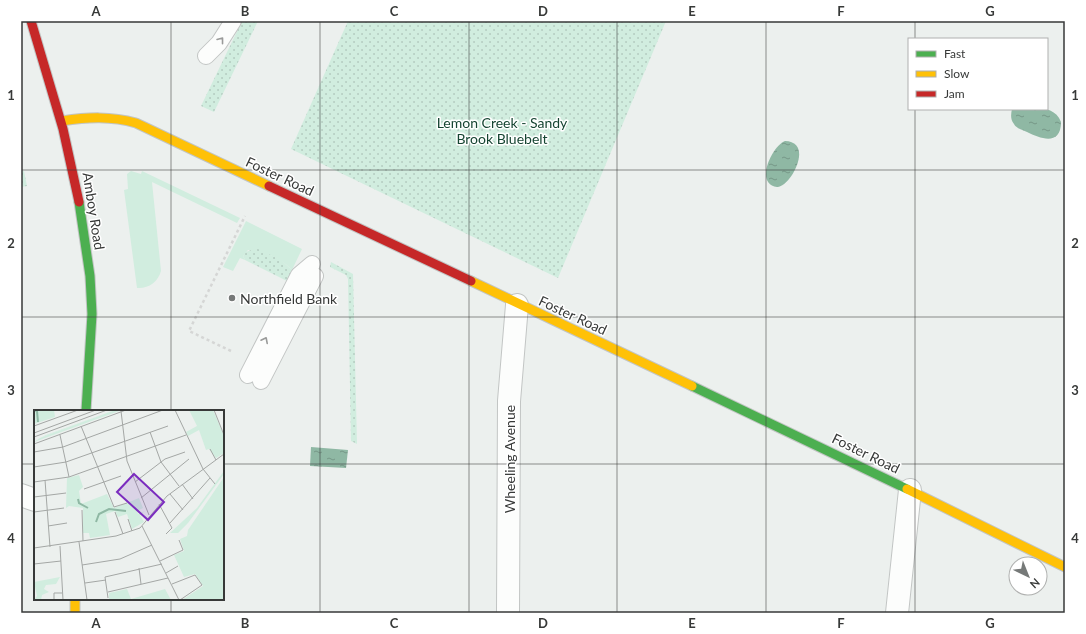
<svg xmlns="http://www.w3.org/2000/svg" width="1086" height="634" font-family="Lato,sans-serif">
	<style>
		.grass { fill: #d1eddf }
		.park { fill: url(#park-dots) }
		.water { fill: url(#water-ripples) }
		.lines { fill: none; stroke-linecap: round; stroke-linejoin: round }
		.lane-casing { stroke: #c2c5c4; stroke-width: 18 }
		.street-casing { stroke: #c2c5c4; stroke-width: 24 }
		.fast-casing { stroke: #c2c5c4; stroke-width: 11 }
		.slow-casing { stroke: #c2c5c4; stroke-width: 11 }
		.jam-casing { stroke: #c2c5c4; stroke-width: 11 }
		.path { stroke: #d5d6d5; stroke-width: 2.5; stroke-dasharray: 3 3; stroke-linecap: butt }
		.lane { stroke: #fcfdfc; stroke-width: 16 }
		.street { stroke: #fcfdfc; stroke-width: 22 }
		.fast { stroke: #4caf50; stroke-width: 9 }
		.slow { stroke: #ffc107; stroke-width: 9 }
		.jam { stroke: #c62828; stroke-width: 9 }
		.oneway { stroke: #9a9b9a }
		.grid { fill: none; stroke: #373938; stroke-width: 1; stroke-opacity: 0.55 }
		.poi-dot { fill: #767978; stroke: #fff; stroke-width: 1.5 }
		.labels { text-anchor: middle; dominant-baseline: central; stroke-width: 3; stroke-linejoin: round; paint-order: stroke }
		.park-label { font-size: 14px; fill: #164532; stroke: #fff }
		.street-label { font-size: 14px; fill: #373938; stroke: #fff }
		.poi-label { font-size: 14px; fill: #373938; stroke: #fff; text-anchor: start }
		.inset-river { fill: none; stroke: #8fb8a4; stroke-width: 2 }
		.inset-road { fill: none; stroke: #a4a7a5; stroke-width: 1 }
		.view { fill: #7b2cbf; fill-opacity: 0.15; stroke: #7b2cbf; stroke-width: 2 }
		.inset-edge { fill: none; stroke: #373938; stroke-width: 2 }
		.neatline { fill: none; stroke: #373938; stroke-width: 1.5 }
		.grid-label { font-size: 13px; text-anchor: middle; font-weight: bold; fill: #373938 }
	</style>
	<defs>
		<pattern id="park-dots" width="8" height="8" patternUnits="userSpaceOnUse"><rect width="8" height="8" fill="#d1eddf"/><path d="M2 2h.1M6 6h.1" fill="none" stroke="#b4ccc0" stroke-width="1.8" stroke-linecap="round"/></pattern>
		<pattern id="water-ripples" width="26" height="14" patternUnits="userSpaceOnUse"><rect width="26" height="14" fill="#8fb8a4"/><path d="M2 4q2-2 4 0t4 0M15 11q2-2 4 0t4 0" fill="none" stroke="#769787"/></pattern>
	</defs>
	<rect width="100%" height="100%" fill="#ecf0ee"/>
	<!-- grass -->
	<g class="grass">
		<path d="M 131,171 L 141,174 L 142,171 L 240,218 L 237,223 L 152,182 L 161,271 C 158,282 148,289 137,288 L 124,190 L 128,189 L 127,174 Z"/>
		<path d="M 246,221 L 302,249 L 292,270 C 281,258 264,251 248,250 L 243,256 L 245,260 L 240,258 L 233,271 L 223,267 Z"/>
	</g>
	<!-- park -->
	<g class="park">
		<polygon points="242,21 258,21 214,112 201,106"/>
		<polygon points="348,21 666,21 558,278 291,149"/>
		<polygon points="24,171 27,186 21,187 21,172"/>
		<polygon points="256,248 281,260 292,270 287,281 245,260 243,256 246,252"/>
		<polygon points="331,262 353,274 357,444 351,441 348,279 346,275 330,267"/>
	</g>
	<!-- water -->
	<g class="water">
		<path d="M 1012,109 C 1029,109 1054,103 1061,122 C 1061,146 1041,139 1027,132 C 1022,130 1016,128 1014,124 C 1010,119 1011,114 1012,109 Z"/>
		<path d="M 785,141 C 815,142 790,188 777,187 C 754,184 772,146 785,141 Z"/>
		<polygon points="311,447 348,450 346,468 310,466"/>
	</g>
	<g class="lines">
		<!-- lane casing -->
		<g class="lane-casing">
			<g id="lane">
				<polyline points="206,56 219,43 233,21"/>
				<polyline points="248,375 299,275 312,264"/>
				<polyline points="261,381 315,276"/>
			</g>
		</g>
		<!-- street casing -->
		<g class="street-casing">
			<g id="street">
				<polyline points="21,495 35,500"/>
				<polyline points="508,613 509,401 517,305"/>
				<polyline points="897,613 910,490"/>
			</g>
		</g>
		<!-- fast casing -->
		<g class="fast-casing">
			<g id="fast">
				<polyline points="79,202 90,276 92,314 86,411"/>
				<polyline points="692,386 907,489"/>
			</g>
		</g>
		<!-- slow casing -->
		<g class="slow-casing">
			<g id="slow">
				<path d="M 62,121 C 88,117 111,116 136,123 L 269,186"/>
				<polyline points="471,281 692,386"/>
				<polyline points="907,489 1065,567"/>
				<polyline points="75,599 75,613"/>
			</g>
		</g>
		<!-- jam casing -->
		<g class="jam-casing">
			<g id="jam">
				<polyline points="31,21 63,129 79,202"/>
				<polyline points="269,186 471,281"/>
			</g>
		</g>
		<!-- path -->
		<polyline class="path" points="231,351 189,331 245,216"/>
		<!-- lane -->
		<use href="#lane" class="lane"/>
		<!-- street -->
		<use href="#street" class="street"/>
		<!-- fast -->
		<use href="#fast" class="fast"/>
		<!-- slow -->
		<use href="#slow" class="slow"/>
		<!-- jam -->
		<use href="#jam" class="jam"/>
	</g>
	<!-- one-way arrows -->
	<defs><path id="oneway-chevron" d="M-2-3.5L2.5 0L-2 3.5" fill="none" stroke-width="1.6" stroke-linecap="round" stroke-linejoin="round"/></defs>
	<g class="oneway">
		<use href="#oneway-chevron" transform="translate(221 40) rotate(-52)"/>
		<use href="#oneway-chevron" transform="translate(265 340) rotate(-63)"/>
	</g>
	<!-- grid -->
	<path class="grid" d="M 171,21 L 171,411M 320,21 L 320,613M 469,21 L 469,613M 617,21 L 617,613M 766,21 L 766,613M 915,21 L 915,39M 915,109 L 915,613M 21,170 L 1065,170M 21,317 L 1065,317M 21,464 L 35,464M 223,464 L 1065,464M 171,599 L 171,613"/>
	<!-- markers -->
	<circle class="poi-dot" cx="232" cy="298" r="4"/>
	<g class="labels">
		<!-- park labels -->
		<g class="park-label">
			<text x="502" y="122">Lemon Creek - Sandy<tspan x="502" dy="16">Brook Bluebelt</tspan></text>
		</g>
		<!-- street labels -->
		<g class="street-label">
			<text transform="translate(280 176) rotate(25)">Foster Road</text>
			<text transform="translate(94 211) rotate(81)">Amboy Road</text>
			<text transform="translate(573 315) rotate(25)">Foster Road</text>
			<text transform="translate(866 453) rotate(26)">Foster Road</text>
			<text transform="translate(509 459) rotate(-90)">Wheeling Avenue</text>
		</g>
		<!-- poi labels -->
		<g class="poi-label">
			<text x="240" y="298">Northfield Bank</text>
		</g>
	</g>
	<!-- overview -->
	<g transform="translate(34 410)">
		<rect width="190" height="190" fill="#ecf0ee"/>
		<path d="M 81,0 L 6,28 L 0,31 L 12,25 Z" fill="#d1eddf"/>
		<path d="M 81,0 L 85,1 L 0,32 L 6,28 ZM 155,0 L 179,0 L 190,26 L 190,43 L 182,48 L 175,39 L 172,40 L 165,20 L 154,26 L 152,22 L 163,16 ZM 190,61 L 190,64 L 154,113 L 144,123 L 136,123 L 163,98 Z" fill="#d1eddf"/>
		<path d="M 0,0 L 20,0 L 21,7 L 0,14 ZM 45,65 L 49,77 L 45,81 L 47,94 L 73,84 L 80,98 L 105,88 L 109,98 L 103,101 L 104,104 L 111,101 L 106,105 L 110,112 L 98,119 L 93,104 L 84,107 L 81,101 L 72,104 L 76,125 L 56,128 L 55,123 L 49,123 L 49,98 L 35,96 L 32,98 L 33,68 ZM 190,67 L 190,190 L 148,190 L 169,176 L 161,164 L 150,167 L 140,145 L 150,141 L 146,129 L 153,126 L 154,120 ZM 26,167 L 22,174 L 12,175 L 10,179 L 15,182 L 8,185 L 7,190 L 0,190 L 3,186 L 0,172 ZM 93,179 L 97,189 L 131,179 L 137,190 L 75,190 L 75,183 Z" fill="#d1eddf"/>
		<path class="inset-river" d="M 0,0 L 3,1 L 4,12M 44,89 L 45,93 L 54,98M 62,112 L 65,104 L 75,99 L 92,101"/>
		<path class="inset-road" d="M 141,0 L 169,59 L 181,74M 180,0 L 190,25M 87,1 L 93,51 L 115,105M 0,16 L 44,0M 47,16 L 80,97 L 93,93M 116,22 L 127,52 L 145,76M 0,23 L 62,0M 26,25 L 35,67M 0,27 L 73,0M 0,34 L 92,0M 176,39 L 182,50M 0,42 L 29,37 L 129,0M 0,57 L 32,52 L 134,16M 11,70 L 16,137M 0,72 L 35,67 L 152,25M 101,72 L 131,49 L 151,42M 148,74 L 159,89M 50,79 L 87,66M 136,84 L 149,100M 0,87 L 32,83M 107,88 L 155,49M 125,94 L 138,118 L 132,124M 48,100 L 49,131M 0,102 L 30,98M 81,102 L 89,124M 94,109 L 98,121M 136,113 L 176,68M 14,116 L 33,113M 108,116 L 145,190M 45,132 L 53,190M 26,136 L 29,190M 0,138 L 82,126 L 106,118 L 133,86 L 190,44M 126,151 L 149,140 L 145,130M 0,154 L 27,151M 48,155 L 86,149 L 118,135M 105,158 L 107,174M 132,163 L 144,156M 51,173 L 72,170M 138,174 L 161,165 L 168,175 L 146,190M 74,182 L 134,168M 74,188 L 71,167 L 128,154M 20,190 L 20,183 L 28,183"/>
		<path class="view" d="M 100,64 L 130,92 L 114,110 L 83,82 Z"/>
		<rect width="190" height="190" class="inset-edge"/>
	</g>
	<!-- border -->
	<rect width="1086" height="634" fill="none" stroke="#ffffff" stroke-width="44"/>
	<!-- legend -->
	<rect x="908" y="38" width="140" height="72" fill="#ffffff" stroke="#afb0af"/>
	<rect x="916" y="51" width="20" height="6" fill="#4caf50" stroke="#afb0af"/>
	<text x="944" y="58" font-size="12" fill="#373938">Fast</text>
	<rect x="916" y="71" width="20" height="6" fill="#ffc107" stroke="#afb0af"/>
	<text x="944" y="78" font-size="12" fill="#373938">Slow</text>
	<rect x="916" y="91" width="20" height="6" fill="#c62828" stroke="#afb0af"/>
	<text x="944" y="98" font-size="12" fill="#373938">Jam</text>
	<!-- north arrow -->
	<g transform="translate(1028 576) rotate(137)"><circle r="19" fill="#ffffff" stroke="#afb0af"/>
	<path d="M0-3L7 15L0 10L-7 15Z" fill="#767978"/>
	<text y="-6" font-size="11" font-weight="bold" text-anchor="middle" fill="#373938">N</text>
	</g>
	<rect x="22" y="22" width="1042" height="590" class="neatline"/>
	<g class="grid-label">
		<text x="96" y="16">A</text>
		<text x="245" y="16">B</text>
		<text x="394" y="16">C</text>
		<text x="543" y="16">D</text>
		<text x="692" y="16">E</text>
		<text x="841" y="16">F</text>
		<text x="990" y="16">G</text>
		<text x="11" y="100">1</text>
		<text x="1075" y="100">1</text>
		<text x="11" y="248">2</text>
		<text x="1075" y="248">2</text>
		<text x="11" y="395">3</text>
		<text x="1075" y="395">3</text>
		<text x="11" y="543">4</text>
		<text x="1075" y="543">4</text>
		<text x="96" y="628">A</text>
		<text x="245" y="628">B</text>
		<text x="394" y="628">C</text>
		<text x="543" y="628">D</text>
		<text x="692" y="628">E</text>
		<text x="841" y="628">F</text>
		<text x="990" y="628">G</text>
	</g>
</svg>
